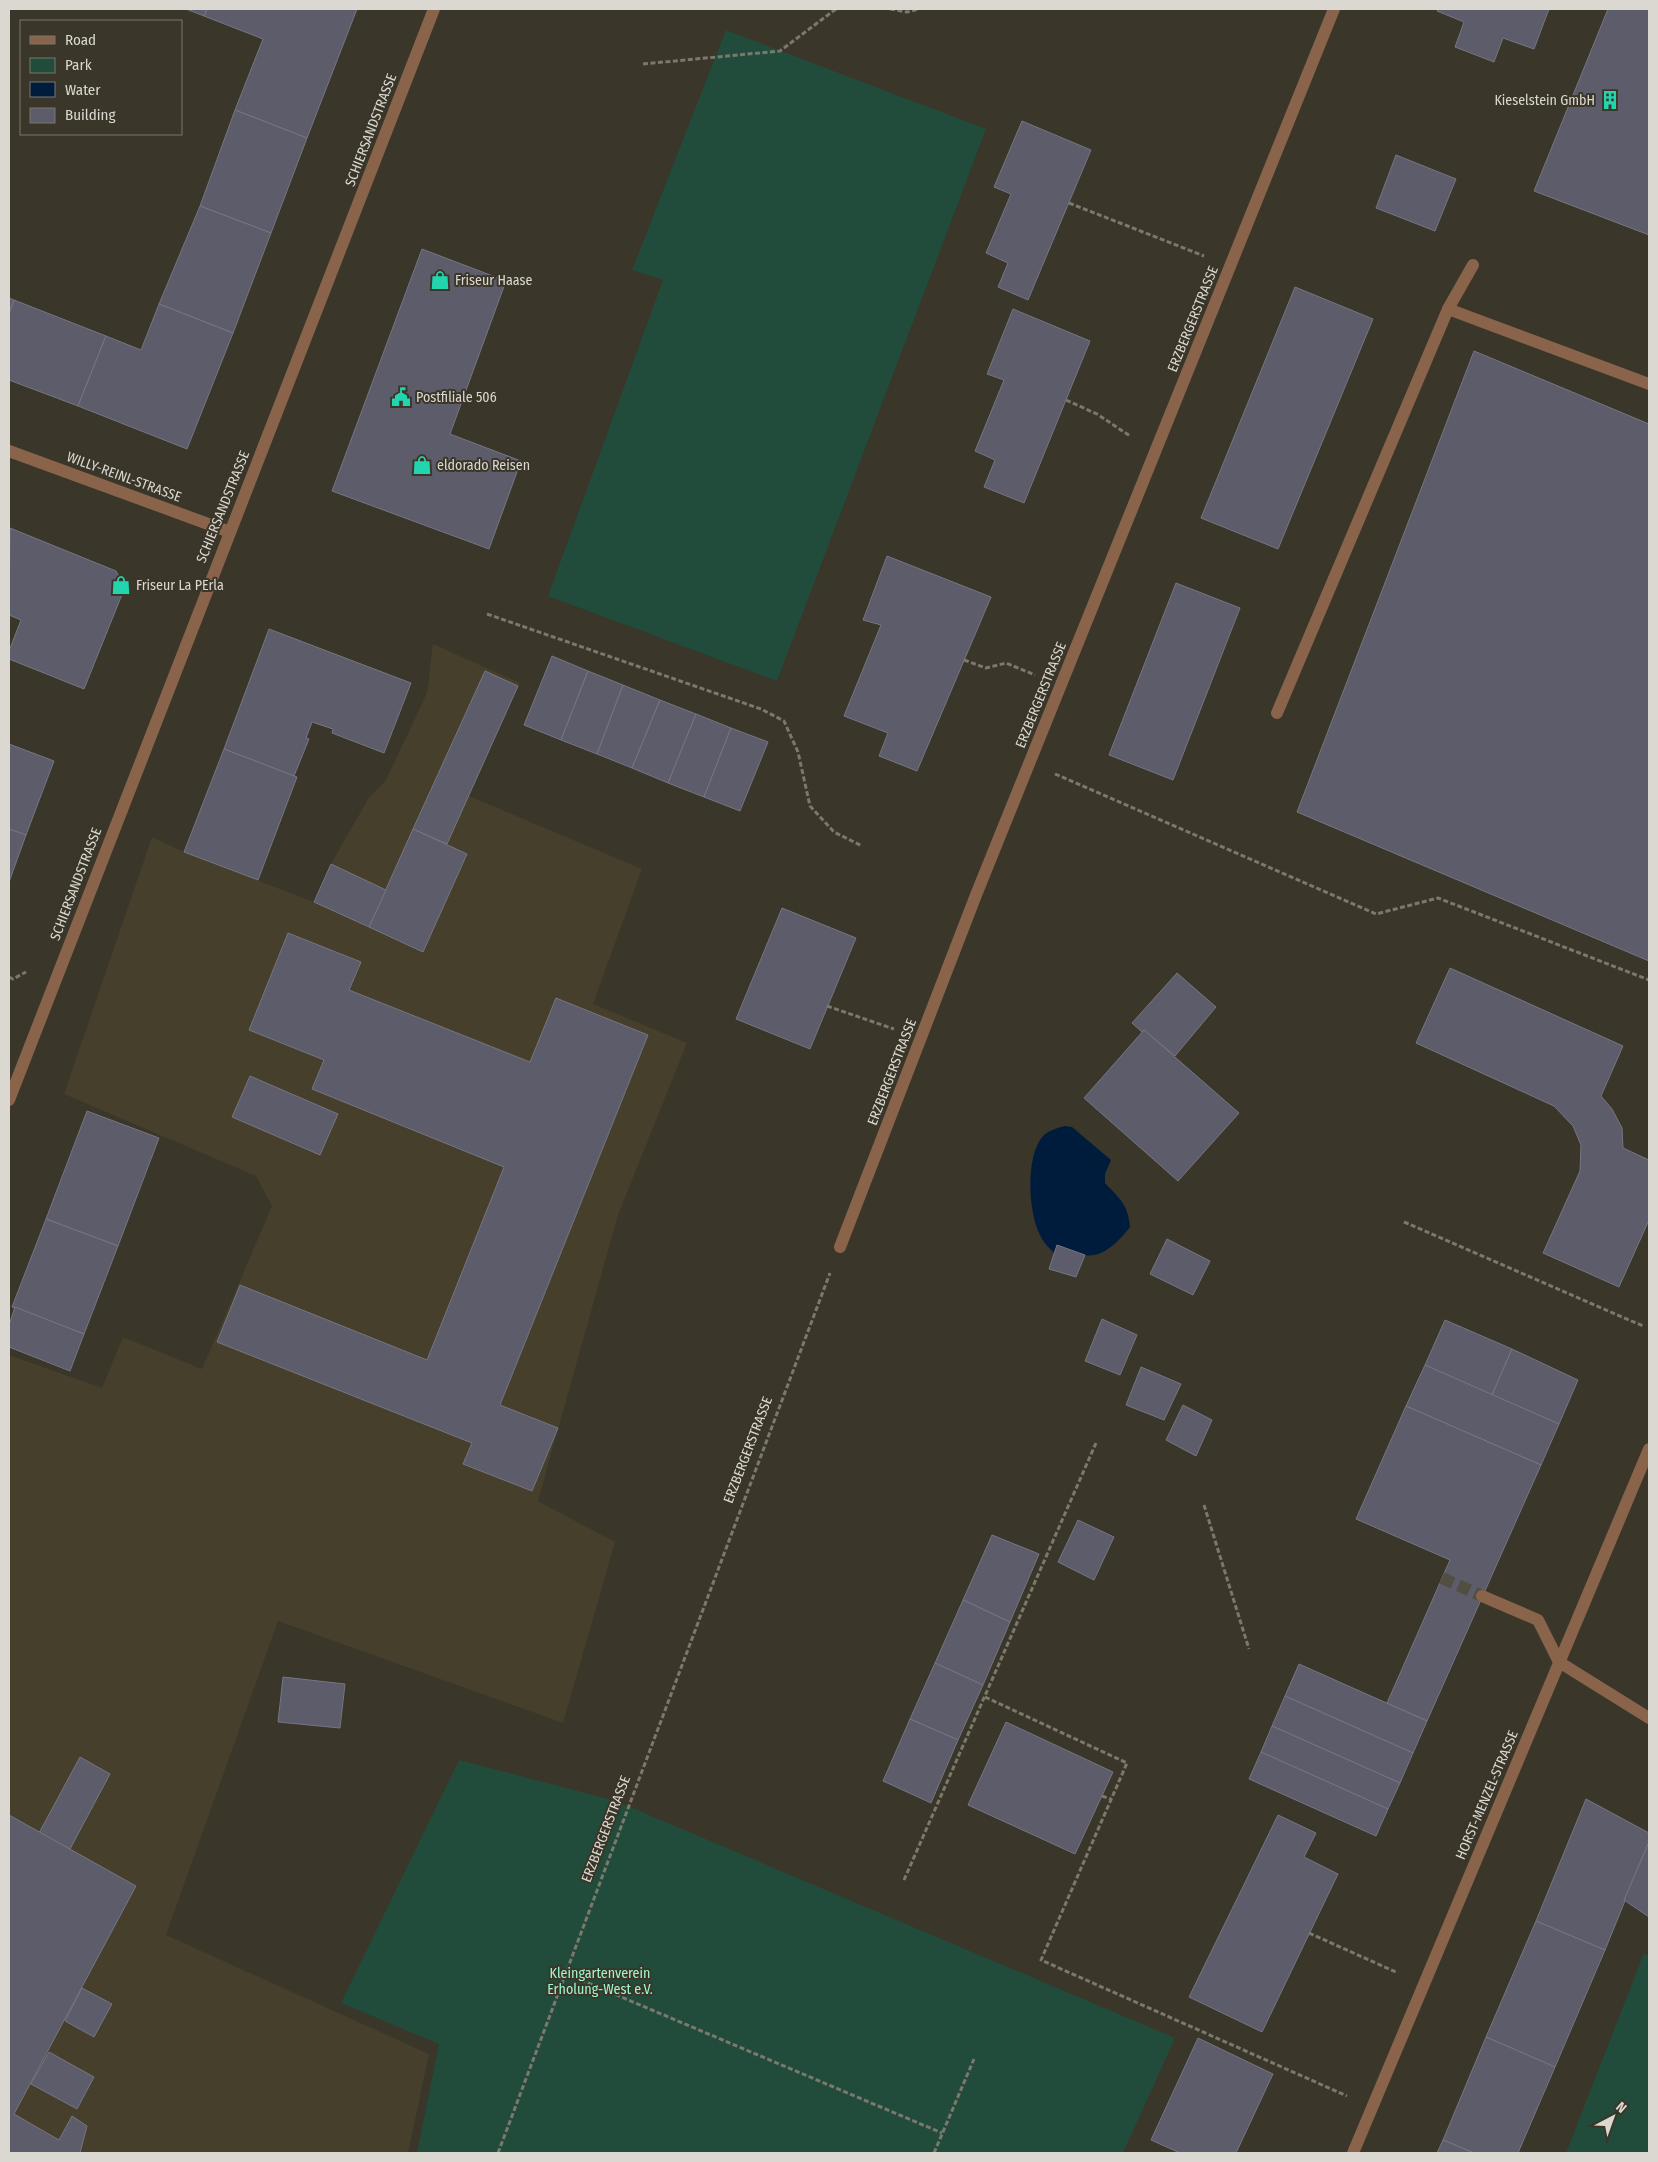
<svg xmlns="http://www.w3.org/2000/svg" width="1658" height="2162" font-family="'Fira Sans Condensed',sans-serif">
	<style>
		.built { fill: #453f2c }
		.green { fill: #214c3b }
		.water { fill: #001c3d }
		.building { fill: #5c5c6a; stroke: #767684 }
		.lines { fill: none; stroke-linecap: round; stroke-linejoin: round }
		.minor-tunnel { stroke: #524e42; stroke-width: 12; stroke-dasharray: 12 6; stroke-linecap: butt }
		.path { stroke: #7b786d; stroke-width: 3; stroke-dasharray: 5 2.5; stroke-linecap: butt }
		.minor { stroke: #89644b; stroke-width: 12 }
		.labels { text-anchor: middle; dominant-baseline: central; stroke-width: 4; stroke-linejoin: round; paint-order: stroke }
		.poi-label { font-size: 14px; fill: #dbd8d1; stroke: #3a3629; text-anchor: start }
		.street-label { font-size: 14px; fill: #dbd8d1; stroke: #3a3629 }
		.park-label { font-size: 14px; fill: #9bf7ce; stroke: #3a3629 }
	</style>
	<rect width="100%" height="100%" fill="#3a3629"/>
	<!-- built -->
	<polygon class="built" points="433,644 520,683 469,796 642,869 593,1004 687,1043 618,1215 538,1501 615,1542 563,1723 278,1621 166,1935 429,2054 408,2153 9,2153 9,1355 102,1388 123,1337 202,1369 272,1206 256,1176 64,1094 152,837 184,852 314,902 331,864 368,799 386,780 427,693"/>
	<!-- green -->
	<g class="green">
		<polygon points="726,30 986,129 777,681 548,596 663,280 632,270"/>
		<polygon points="459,1760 616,1801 1175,2038 1123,2153 417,2153 439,2044 341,2003"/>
		<polygon points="1644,1953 1649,1957 1649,2153 1566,2153"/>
	</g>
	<!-- water -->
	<path class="water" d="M 1065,1126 L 1072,1127 L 1111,1160 L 1105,1174 L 1105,1183 C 1120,1199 1128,1204 1130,1227 C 1120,1240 1103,1259 1084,1255 C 1075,1253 1066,1248 1057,1245 L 1054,1253 C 1049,1248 1043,1242 1040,1235 C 1028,1212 1025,1154 1044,1135 C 1050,1130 1057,1128 1065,1126 Z"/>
	<!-- building -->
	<g class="building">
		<polygon points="186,9 207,9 204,16"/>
		<polygon points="207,9 357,9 307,138 235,110 263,39 204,16"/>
		<polygon points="1438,9 1549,9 1534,49 1503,38 1494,62 1455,47 1464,22 1437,11"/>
		<polygon points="1608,9 1649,9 1649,235 1534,191"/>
		<polygon points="235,110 307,138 271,233 200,206"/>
		<polygon points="1022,121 1091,150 1028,300 998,287 1008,263 986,253 1011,194 994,187"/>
		<polygon points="1396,155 1456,179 1435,231 1376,208"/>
		<polygon points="200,206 271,233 233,333 159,304"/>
		<polygon points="422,249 506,281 450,434 521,461 489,549 332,491"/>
		<polygon points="1295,287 1373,319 1278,549 1201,518"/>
		<polygon points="9,298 14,300 9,314"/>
		<polygon points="14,300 106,336 78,406 9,380 9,314"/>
		<polygon points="159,304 233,333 187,449 78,406 106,336 141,350"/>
		<polygon points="1013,309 1090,341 1024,503 984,487 995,460 975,451 1004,380 987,374"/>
		<polygon points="1474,351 1649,424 1649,961 1297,812"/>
		<polygon points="10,528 116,571 125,587 84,689 9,659 9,651 21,620 9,615"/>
		<polygon points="887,556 991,597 917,771 879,756 888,733 844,716 881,625 863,620"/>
		<polygon points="1176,583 1240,608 1173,780 1109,755"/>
		<polygon points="269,629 411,683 384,753 332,733 333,729 312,722 306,738 309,739 294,776 224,749"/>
		<polygon points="552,656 588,671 561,740 524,725"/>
		<polygon points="485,671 518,686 447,844 413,829"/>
		<polygon points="588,671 623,685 597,754 561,740"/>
		<polygon points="623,685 660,700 632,768 597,754"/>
		<polygon points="660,700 696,714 668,783 632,768"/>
		<polygon points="696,714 731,728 704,797 668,783"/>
		<polygon points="731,728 768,742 740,811 704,797"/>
		<polygon points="9,744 54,761 26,835 9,829"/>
		<polygon points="224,749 297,777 258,880 184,852"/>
		<polygon points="9,829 26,835 9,882"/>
		<polygon points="413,829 467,854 423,952 369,927"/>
		<polygon points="331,864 386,890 369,927 314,902"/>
		<polygon points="782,908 856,938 810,1049 736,1019"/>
		<polygon points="288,933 361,962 349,990 530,1062 556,998 648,1035 500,1405 558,1428 532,1491 463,1464 472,1443 217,1342 240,1285 427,1360 504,1167 312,1089 324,1060 249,1030"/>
		<polygon points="1450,968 1623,1046 1601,1096 1612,1109 1622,1128 1623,1148 1649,1160 1649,1220 1619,1287 1543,1253 1580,1171 1581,1145 1573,1126 1554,1106 1416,1043"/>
		<polygon points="1177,973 1216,1007 1175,1056 1144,1030 1142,1032 1132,1023"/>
		<polygon points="1144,1030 1239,1113 1178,1181 1084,1098"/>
		<polygon points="250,1076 338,1114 320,1155 232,1117"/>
		<polygon points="87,1111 159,1138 118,1246 46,1219"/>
		<polygon points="46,1219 118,1246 84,1334 12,1307"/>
		<polygon points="1167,1239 1210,1261 1193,1295 1150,1274"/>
		<polygon points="1057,1245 1085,1255 1076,1277 1049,1269"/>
		<polygon points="15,1307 84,1334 70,1371 9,1347 9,1325"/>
		<polygon points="1102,1319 1137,1335 1120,1375 1085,1361"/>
		<polygon points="1445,1320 1512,1349 1492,1395 1425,1365"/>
		<polygon points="1512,1349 1578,1380 1559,1424 1492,1395"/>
		<polygon points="1425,1365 1559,1424 1541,1465 1406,1406"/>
		<polygon points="1141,1367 1181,1384 1164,1420 1126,1405"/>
		<polygon points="1183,1405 1212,1420 1196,1456 1166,1440"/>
		<polygon points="1406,1406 1541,1465 1427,1721 1387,1703 1450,1560 1356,1519"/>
		<polygon points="1078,1520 1114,1537 1094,1580 1058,1562"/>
		<polygon points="992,1535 1039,1554 1010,1622 963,1600"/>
		<polygon points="963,1600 1010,1622 983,1685 935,1663"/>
		<polygon points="935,1663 983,1685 958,1740 910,1719"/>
		<polygon points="1299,1664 1427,1721 1413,1753 1285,1696"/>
		<polygon points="283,1677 345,1684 340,1728 278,1722"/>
		<polygon points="1285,1696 1413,1753 1400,1783 1272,1726"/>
		<polygon points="910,1719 958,1740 931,1803 883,1781"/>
		<polygon points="1006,1722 1113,1772 1075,1854 968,1805"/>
		<polygon points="1272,1726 1400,1783 1388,1809 1261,1752"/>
		<polygon points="1261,1752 1388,1809 1376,1836 1249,1779"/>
		<polygon points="80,1757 110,1774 70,1849 39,1833"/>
		<polygon points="1586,1799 1649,1833 1649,1842 1605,1950 1536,1921"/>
		<polygon points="9,1815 136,1886 14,2114 59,2140 72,2116 87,2126 80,2153 9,2153"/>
		<polygon points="1278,1815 1316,1833 1304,1857 1338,1874 1262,2032 1189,1997"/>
		<polygon points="1649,1842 1649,1917 1624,1900"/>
		<polygon points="1536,1921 1605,1950 1555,2067 1486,2037"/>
		<polygon points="82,1988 112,2004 94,2037 65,2021"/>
		<polygon points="1486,2037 1555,2067 1518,2153 1474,2153 1443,2140"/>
		<polygon points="1198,2038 1273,2074 1236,2153 1180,2153 1151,2140"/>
		<polygon points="49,2052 94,2077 77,2109 31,2084"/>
		<polygon points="1443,2140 1474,2153 1437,2153"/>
	</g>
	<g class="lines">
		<!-- minor-tunnel -->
		<polyline class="minor-tunnel" points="1442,1578 1482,1596"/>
		<!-- path -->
		<g class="path">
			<polyline points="890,9 907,12 919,9"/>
			<polyline points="643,64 780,51 836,9"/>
			<polyline points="1069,203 1204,256"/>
			<polyline points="1066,400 1097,414 1130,436"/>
			<polyline points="487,614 761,709 784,721 798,752 810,806 834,832 862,846"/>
			<polyline points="964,660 986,668 1006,663 1035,675"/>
			<polyline points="1055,774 1376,914 1438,898 1649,980"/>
			<polyline points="9,977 13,979 26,972"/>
			<polyline points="827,1006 894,1029"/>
			<polyline points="1404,1222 1643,1326"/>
			<polyline points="1204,1505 1249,1649"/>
			<polyline points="985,1697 1127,1763 1041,1960 1347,2096"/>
			<polyline points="1102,1796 1111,1799"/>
			<polyline points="904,1880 1096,1443"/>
			<polyline points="1309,1933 1398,1973"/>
			<polyline points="567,1974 942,2133"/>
			<polyline points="498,2153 830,1273"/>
			<polyline points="934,2153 974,2059"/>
		</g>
		<!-- minor -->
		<g class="minor">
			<polyline points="1448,309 1649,384"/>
			<polyline points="9,451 230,532"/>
			<polyline points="1277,713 1448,309 1473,265"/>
			<polyline points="9,1100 434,9"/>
			<polyline points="840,1247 976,895 1334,9"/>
			<polyline points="1482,1596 1538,1620 1559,1662 1649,1718"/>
			<polyline points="1353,2153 1649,1449"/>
		</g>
	</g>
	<!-- icons -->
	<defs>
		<g id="building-bare" transform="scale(1.5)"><path d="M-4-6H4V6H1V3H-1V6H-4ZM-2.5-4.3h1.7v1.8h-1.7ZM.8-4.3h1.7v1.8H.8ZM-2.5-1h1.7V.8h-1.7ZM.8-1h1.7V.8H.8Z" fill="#23d5af" stroke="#3a3629" stroke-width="2.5" paint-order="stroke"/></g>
		<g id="shop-bare" transform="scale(1.5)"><path d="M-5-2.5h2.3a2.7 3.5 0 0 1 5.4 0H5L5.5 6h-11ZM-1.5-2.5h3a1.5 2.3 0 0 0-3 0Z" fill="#23d5af" stroke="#3a3629" stroke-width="2.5" paint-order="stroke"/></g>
		<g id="civic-bare" transform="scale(1.5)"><path d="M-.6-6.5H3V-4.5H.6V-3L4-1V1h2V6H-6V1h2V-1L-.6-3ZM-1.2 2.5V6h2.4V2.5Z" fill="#23d5af" stroke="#3a3629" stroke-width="2.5" paint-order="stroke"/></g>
	</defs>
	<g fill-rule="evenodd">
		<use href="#building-bare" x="1610" y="100"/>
		<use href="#shop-bare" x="440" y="280"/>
		<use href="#civic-bare" x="401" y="397"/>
		<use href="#shop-bare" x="422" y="465"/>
		<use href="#shop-bare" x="121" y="585"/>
	</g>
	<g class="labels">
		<!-- poi labels -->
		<g class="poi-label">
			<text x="1595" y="100" text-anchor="end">Kieselstein GmbH</text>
			<text x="455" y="280">Friseur Haase</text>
			<text x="416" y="397">Postfiliale 506</text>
			<text x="437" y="465">eldorado Reisen</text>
			<text x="136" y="585">Friseur La PErla</text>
		</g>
		<!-- street labels -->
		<g class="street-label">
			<text transform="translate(371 130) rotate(-69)">SCHIERSANDSTRASSE</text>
			<text transform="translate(1193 319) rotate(-68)">ERZBERGERSTRASSE</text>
			<text transform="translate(124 477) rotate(20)">WILLY-REINL-STRASSE</text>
			<text transform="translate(223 507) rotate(-68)">SCHIERSANDSTRASSE</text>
			<text transform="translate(1041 695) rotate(-68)">ERZBERGERSTRASSE</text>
			<text transform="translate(76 884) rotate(-69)">SCHIERSANDSTRASSE</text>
			<text transform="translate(892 1072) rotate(-69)">ERZBERGERSTRASSE</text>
			<text transform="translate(748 1450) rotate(-69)">ERZBERGERSTRASSE</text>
			<text transform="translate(1487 1795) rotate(-67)">HORST-MENZEL-STRASSE</text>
			<text transform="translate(606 1829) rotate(-69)">ERZBERGERSTRASSE</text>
		</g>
		<!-- park labels -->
		<g class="park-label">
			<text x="600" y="1973">Kleingartenverein<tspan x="600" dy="16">Erholung-West e.V.</tspan></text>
		</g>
	</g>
	<!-- border -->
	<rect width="1658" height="2162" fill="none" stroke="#dbd8d1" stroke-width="20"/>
	<!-- legend -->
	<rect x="20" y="20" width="162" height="115" fill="#3a3629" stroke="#7a776c"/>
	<rect x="30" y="36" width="25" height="8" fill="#89644b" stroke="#7a776c"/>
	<text x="65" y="45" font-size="15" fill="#dbd8d1">Road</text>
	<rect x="30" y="58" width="25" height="15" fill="#214c3b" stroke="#7a776c"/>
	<text x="65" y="70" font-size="15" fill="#dbd8d1">Park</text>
	<rect x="30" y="82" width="25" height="15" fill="#001c3d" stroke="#7a776c"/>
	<text x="65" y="95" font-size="15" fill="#dbd8d1">Water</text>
	<rect x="30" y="108" width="25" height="15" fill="#5c5c6a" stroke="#7a776c"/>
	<text x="65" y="120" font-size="15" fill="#dbd8d1">Building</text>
	<!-- north arrow -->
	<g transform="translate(1613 2117) rotate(41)" stroke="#3a3629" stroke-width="4" paint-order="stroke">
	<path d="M0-4L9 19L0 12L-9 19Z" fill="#dbd8d1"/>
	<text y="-8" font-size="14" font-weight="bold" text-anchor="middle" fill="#dbd8d1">N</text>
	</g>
</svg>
